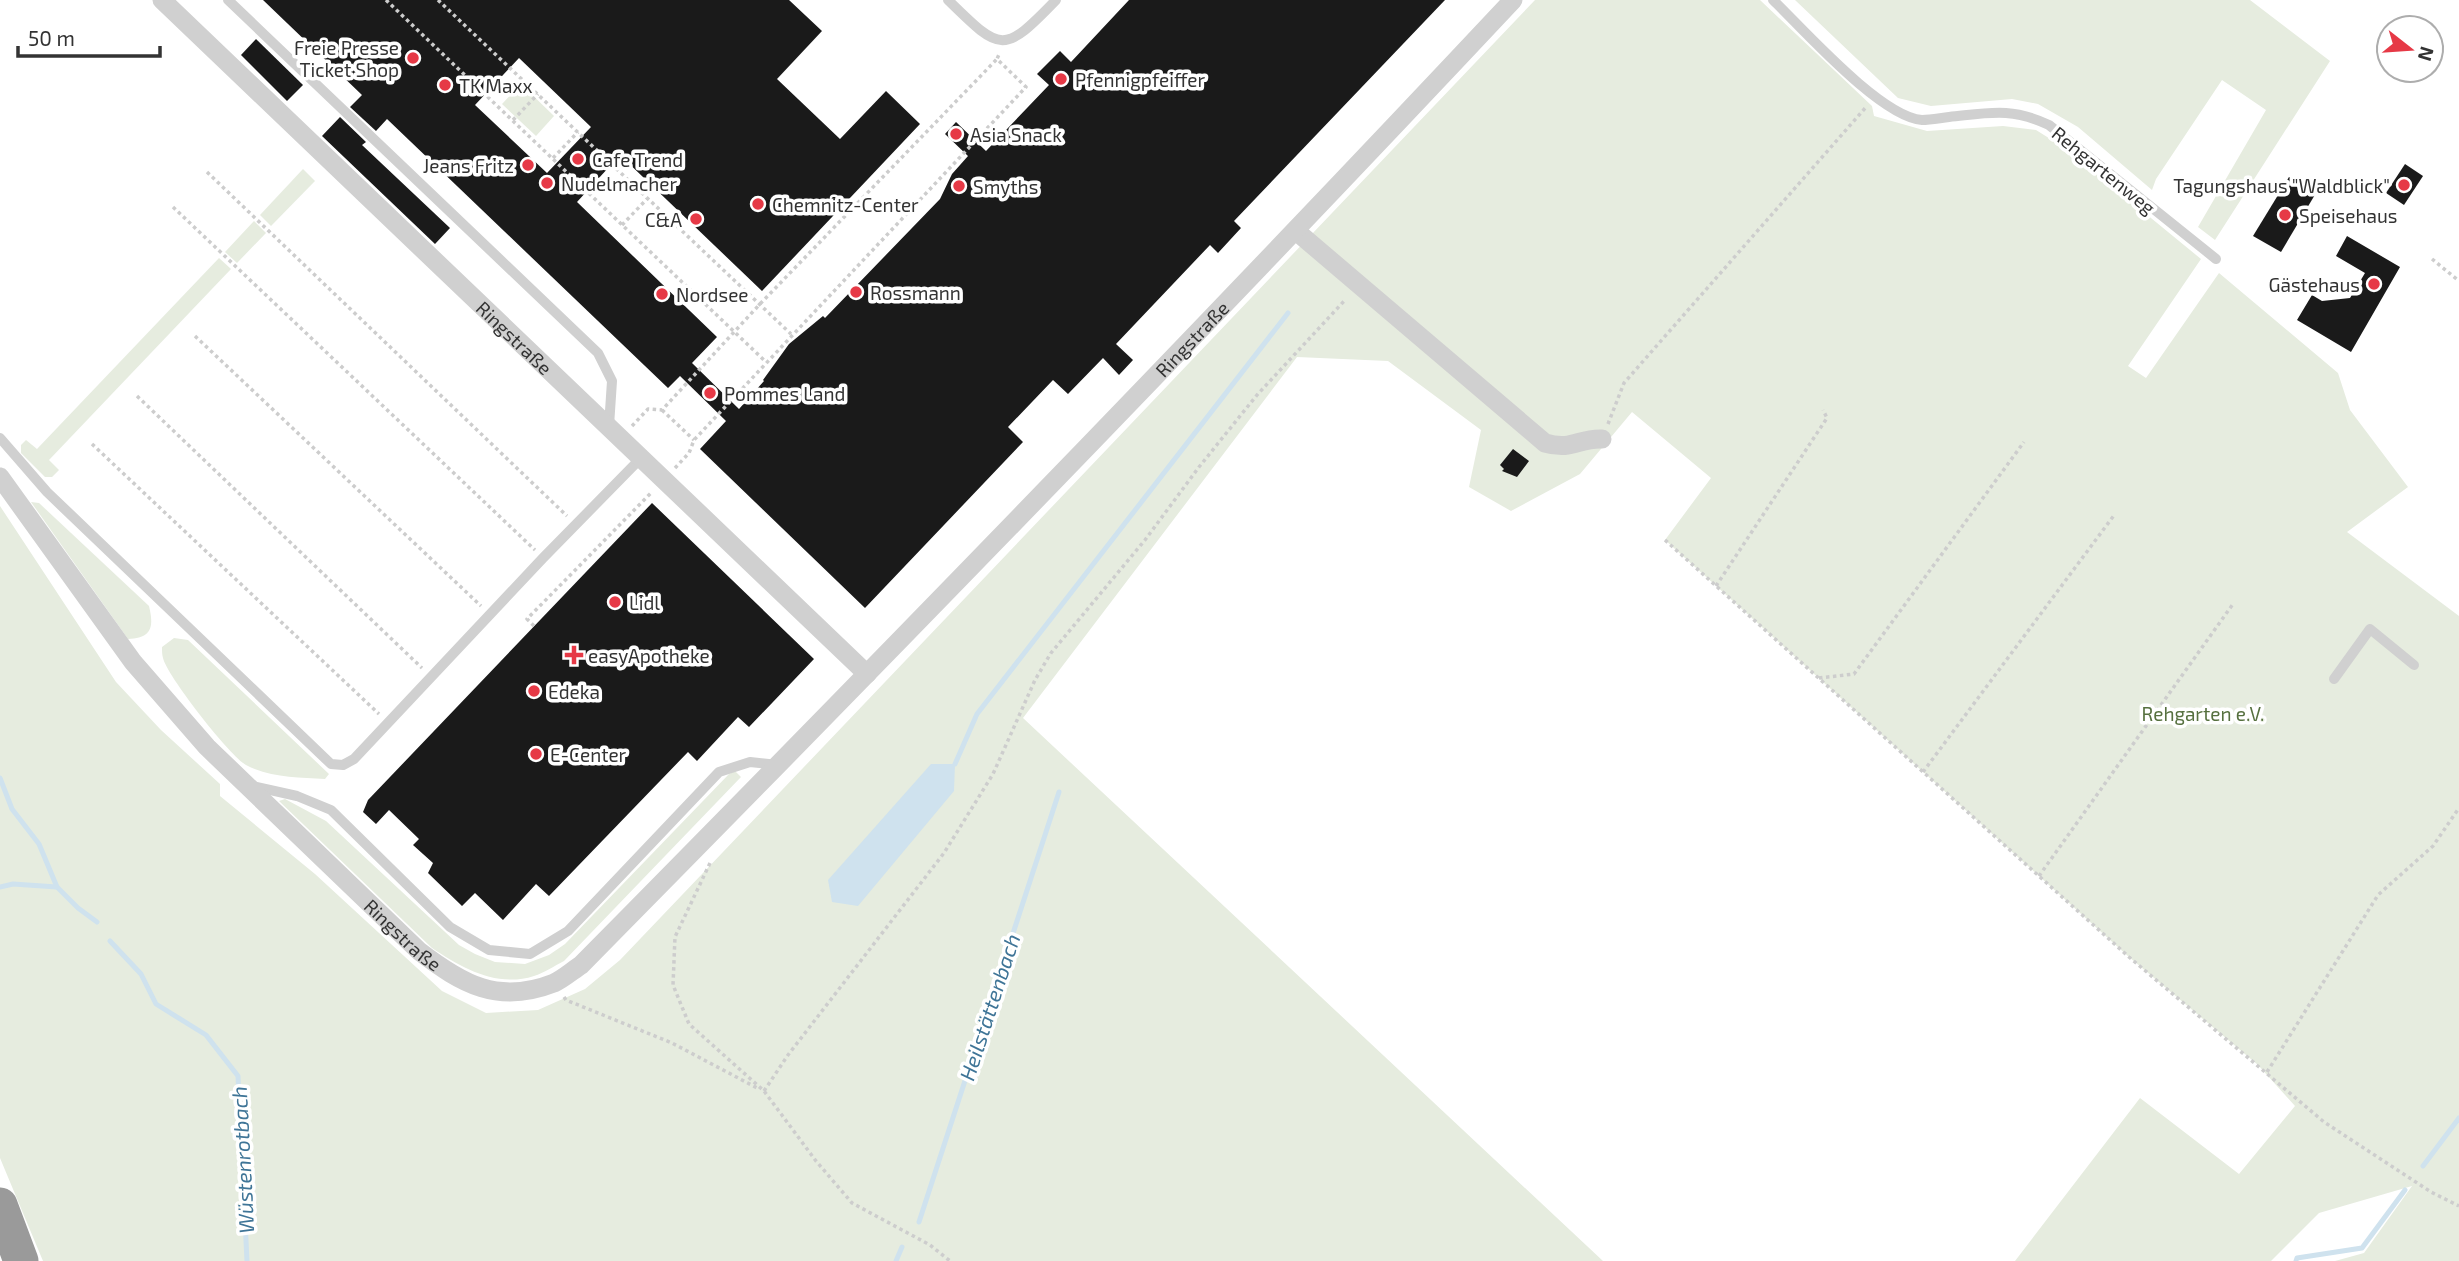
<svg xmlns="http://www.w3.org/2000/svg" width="2459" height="1261" font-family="'Exo 2',sans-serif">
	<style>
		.green { fill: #e6ecdf }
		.water { fill: #cfe2ee }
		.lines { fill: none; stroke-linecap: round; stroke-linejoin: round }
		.stream { stroke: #cfe2ee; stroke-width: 5 }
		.building { fill: #1a1a1a; fill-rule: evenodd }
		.path { stroke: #cdcdcd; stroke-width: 3.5; stroke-dasharray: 3.5 3.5; stroke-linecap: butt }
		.lane { stroke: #d0d0d0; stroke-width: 10 }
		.street { stroke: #d0d0d0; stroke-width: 19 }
		.highway { stroke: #9a9a9a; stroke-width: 35 }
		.poi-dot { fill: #e63946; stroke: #fff; stroke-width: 2.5 }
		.labels { text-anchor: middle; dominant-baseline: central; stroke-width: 7; stroke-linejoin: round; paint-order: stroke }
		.poi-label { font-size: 19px; fill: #333; stroke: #fff; text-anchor: start }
		.street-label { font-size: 19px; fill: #333; stroke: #fff }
		.park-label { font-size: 19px; fill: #56703f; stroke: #fff }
		.water-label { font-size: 21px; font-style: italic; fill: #3f7597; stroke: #fff }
	</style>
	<rect width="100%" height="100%" fill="#fff"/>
	<!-- green -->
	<g class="green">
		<polygon points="1535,0 1760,0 1872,106 1874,116 1927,131 2003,126 2036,130 2068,150 2201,259 2128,366 2146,378 2219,273 2338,373 2350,410 2408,487 2347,532 2459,616 2459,1261 2335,1261 2364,1253 2412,1186 2319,1213 2271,1261 2015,1261 2140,1098 2239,1174 2295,1106 2258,1065 2129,957 1665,540 1711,478 1632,412 1580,474 1511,511 1469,487 1481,430 1388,361 1297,357 1023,718 1603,1261 43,1261 0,1158 0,506 116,682 161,730 220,784 220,796 315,874 442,991 486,1013 538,1010 585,989 620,960"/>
		<polygon points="1795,0 2250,0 2330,61 2215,240 2198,227 2266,110 2222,80 2156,179 2152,190 2078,127 2038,104 2012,99 1931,106 1898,98"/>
		<polygon points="521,84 554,116 536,136 502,104"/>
		<polygon points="303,169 315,181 271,226 260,215"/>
		<polygon points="254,221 266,233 237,263 225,252"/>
		<polygon points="219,258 231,269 49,460 59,470 52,477 45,477 21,453 21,445 26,440 37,449"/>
		<path d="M 31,502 L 39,503 L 149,606 C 154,627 152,638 128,639 Z"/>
		<path d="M 174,638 L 188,640 L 329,774 L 325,779 C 298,777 271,778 246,765 C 230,756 167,676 163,658 C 162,655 162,651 162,647 Z"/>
		<path d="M 735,771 L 741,777 L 564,961 C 554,966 544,973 534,976 C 497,988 462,968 432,948 L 279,801 L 285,799 L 326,821 L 459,945 L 475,954 L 495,962 L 525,964 L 549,955 L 565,944 L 729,774 Z"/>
	</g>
	<!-- water -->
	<polygon class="water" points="931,764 955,764 954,791 858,906 832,902 828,880"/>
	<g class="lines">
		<!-- stream -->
		<g class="stream">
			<polyline points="955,764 977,714 1288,313"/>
			<polyline points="0,778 12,809 39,844 57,887 78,908 97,922"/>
			<polyline points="0,887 13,884 57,887"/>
			<polyline points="110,941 141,974 156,1004 206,1035 238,1076 247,1261"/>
			<polyline points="2423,1166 2459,1118"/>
			<polyline points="919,1222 1059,792"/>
			<polyline points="896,1261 902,1247"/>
			<polyline points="2296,1261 2297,1258 2362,1248 2405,1190"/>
		</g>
	</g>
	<!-- building -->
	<g class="building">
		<path d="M 263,0 L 789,0 L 822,31 L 777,79 L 840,139 L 886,91 L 920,124 L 762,291 L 620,155 L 577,202 L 717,337 L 692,363 L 739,409 L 764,381 L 763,380 L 789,344 L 823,316 L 825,318 L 940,199 L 952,174 L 968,156 L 945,134 L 956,122 L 986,151 L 1049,85 L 1037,74 L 1060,51 L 1071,62 L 1129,0 L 1445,0 L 1234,221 L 1241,228 L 1218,253 L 1210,245 L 1116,344 L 1133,360 L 1119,375 L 1103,358 L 1068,394 L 1053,380 L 1008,427 L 1023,442 L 865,608 L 700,449 L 726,421 L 680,376 L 668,388 L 387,119 L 376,131 L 350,107 L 362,95 ZM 519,58 L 591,127 L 547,173 L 475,105 Z"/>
		<polygon points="256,39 303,85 287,101 241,55"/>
		<polygon points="340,117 366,142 362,145 450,228 435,244 322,136"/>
		<polygon points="2405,164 2423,176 2404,205 2386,193"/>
		<polygon points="2289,177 2316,193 2281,252 2253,236"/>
		<polygon points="2347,236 2400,267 2351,352 2297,320 2312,295 2322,301 2350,298 2365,273 2336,256"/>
		<polygon points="1513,449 1529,461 1517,477 1502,471 1504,469 1500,465"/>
		<polygon points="652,503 814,659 749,727 738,717 697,761 688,752 549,896 536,884 503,920 475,893 462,906 428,873 433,863 413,845 419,839 389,810 376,824 363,812 368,800"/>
	</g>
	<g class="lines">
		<!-- path -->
		<g class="path">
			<polyline points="386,0 766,362"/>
			<polyline points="438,0 791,334"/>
			<polyline points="513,120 538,94"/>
			<polyline points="553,158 578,132"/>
			<polyline points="207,172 567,516"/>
			<polyline points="173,207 535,550"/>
			<polyline points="622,225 647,199"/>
			<polyline points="2432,259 2459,281"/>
			<polyline points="195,336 481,606"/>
			<polyline points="137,396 422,668"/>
			<polyline points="662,410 694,440"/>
			<polyline points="1608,424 1624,383 1867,106"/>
			<polyline points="632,426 648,409 662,410 760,304 997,59"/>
			<polyline points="92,444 379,714"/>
			<polyline points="675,468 689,453 694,440 1026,87 997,59 1000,52"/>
			<polyline points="1665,540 2129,957 2324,1122 2431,1192 2459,1206"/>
			<polyline points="1716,586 1827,418 1823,410"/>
			<polyline points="534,626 527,619 651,493"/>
			<polyline points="1819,678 1854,674 2024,442"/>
			<polyline points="1923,772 2115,514"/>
			<polyline points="710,863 675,937 673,985 689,1024 764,1091 816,1161 852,1203 930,1245 950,1261"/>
			<polyline points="2039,876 2233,604"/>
			<polyline points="564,997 566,1000 672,1043 759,1089"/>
			<polyline points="2267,1072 2378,895 2433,846 2459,808"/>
			<polyline points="764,1091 788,1055 944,853 993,774 1035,680 1051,653 1145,540 1199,467 1257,395 1346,299"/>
		</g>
		<!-- lane -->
		<g class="lane">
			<polyline points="228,0 598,353 612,381 609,426"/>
			<path d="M 948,0 C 1001,52 1003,55 1056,0"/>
			<path d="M 1773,0 C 1804,30 1881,117 1922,120 C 1931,120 1940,118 1949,117 C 1989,113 2011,107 2049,125 L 2216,259"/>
			<polyline points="0,438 47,492 331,764 343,765 354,759 543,558 641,458"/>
			<polyline points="2334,679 2370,629 2414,665"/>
			<polyline points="252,786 297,796 331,810 450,927 489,950 530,954 568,931 719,772 750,762 778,765"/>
		</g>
		<!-- street -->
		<g class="street">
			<path id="s1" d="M 162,0 L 867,674"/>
			<path d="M 1296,231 L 1545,443 C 1573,451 1578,438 1602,439"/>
			<path id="s2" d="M 0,477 L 133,662 L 207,747 L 419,951 C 462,984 498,1005 554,983 C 563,979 572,971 581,965 C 895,647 1207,326 1513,0"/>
		</g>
		<!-- highway -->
		<polyline class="highway" points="0,1205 21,1261"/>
	</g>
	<!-- markers -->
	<g class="poi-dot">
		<circle cx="413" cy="58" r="7"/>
		<circle cx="1061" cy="79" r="7"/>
		<circle cx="445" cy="85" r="7"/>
		<circle cx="956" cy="134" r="7"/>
		<circle cx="578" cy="159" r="7"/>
		<circle cx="528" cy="165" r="7"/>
		<circle cx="547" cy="183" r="7"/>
		<circle cx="2404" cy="185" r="7"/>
		<circle cx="959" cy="186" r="7"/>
		<circle cx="758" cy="204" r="7"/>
		<circle cx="2285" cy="215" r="7"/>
		<circle cx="696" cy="219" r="7"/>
		<circle cx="2374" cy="284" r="7"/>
		<circle cx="856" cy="292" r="7"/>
		<circle cx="662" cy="294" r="7"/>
		<circle cx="710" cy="393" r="7"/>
		<circle cx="615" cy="602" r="7"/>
		<path d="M570.5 644.5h7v7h7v7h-7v7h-7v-7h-7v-7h7z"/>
		<circle cx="534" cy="691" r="7"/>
		<circle cx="536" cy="754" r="7"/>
	</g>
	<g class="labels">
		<!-- poi labels -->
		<g class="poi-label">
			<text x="399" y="47" text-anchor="end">Freie Presse<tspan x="399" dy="22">Ticket Shop</tspan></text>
			<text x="1075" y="79">Pfennigpfeiffer</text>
			<text x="459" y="85">TK Maxx</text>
			<text x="970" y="134">Asia Snack</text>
			<text x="592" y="159">Cafe Trend</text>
			<text x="514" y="165" text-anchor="end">Jeans Fritz</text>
			<text x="561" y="183">Nudelmacher</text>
			<text x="2390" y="185" text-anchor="end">Tagungshaus "Waldblick"</text>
			<text x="973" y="186">Smyths</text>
			<text x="772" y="204">Chemnitz-Center</text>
			<text x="2299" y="215">Speisehaus</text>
			<text x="682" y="219" text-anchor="end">C&amp;A</text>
			<text x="2360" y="284" text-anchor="end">Gästehaus</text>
			<text x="870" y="292">Rossmann</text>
			<text x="676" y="294">Nordsee</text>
			<text x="724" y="393">Pommes Land</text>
			<text x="629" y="602">Lidl</text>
			<text x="588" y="655">easyApotheke</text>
			<text x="548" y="691">Edeka</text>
			<text x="550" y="754">E-Center</text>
		</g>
		<!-- street labels -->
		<g class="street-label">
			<text transform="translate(2104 170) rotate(39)">Rehgartenweg</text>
			<text stroke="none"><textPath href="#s1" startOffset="488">Ringstraße</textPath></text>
			<text stroke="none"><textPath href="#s2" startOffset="1689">Ringstraße</textPath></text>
			<text stroke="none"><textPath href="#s2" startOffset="612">Ringstraße</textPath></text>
		</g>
		<!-- park labels -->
		<g class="park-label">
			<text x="2203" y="713">Rehgarten e.V.</text>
		</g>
		<!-- water labels -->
		<g class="water-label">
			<text transform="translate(989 1007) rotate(-72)">Heilstättenbach</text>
			<text transform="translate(242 1160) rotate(-93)">Wüstenrotbach</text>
		</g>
	</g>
	<!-- north arrow -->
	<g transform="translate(2410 49) rotate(107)"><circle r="33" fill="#ffffff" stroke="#adadad" stroke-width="2"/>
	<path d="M0-5L12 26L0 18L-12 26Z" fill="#e63946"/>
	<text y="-10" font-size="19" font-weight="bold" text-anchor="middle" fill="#333333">N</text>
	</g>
	<!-- scale -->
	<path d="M18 46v10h142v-10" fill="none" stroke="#333333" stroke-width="3.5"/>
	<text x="28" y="46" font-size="21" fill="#333333" stroke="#ffffff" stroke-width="5" paint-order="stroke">50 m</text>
</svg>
